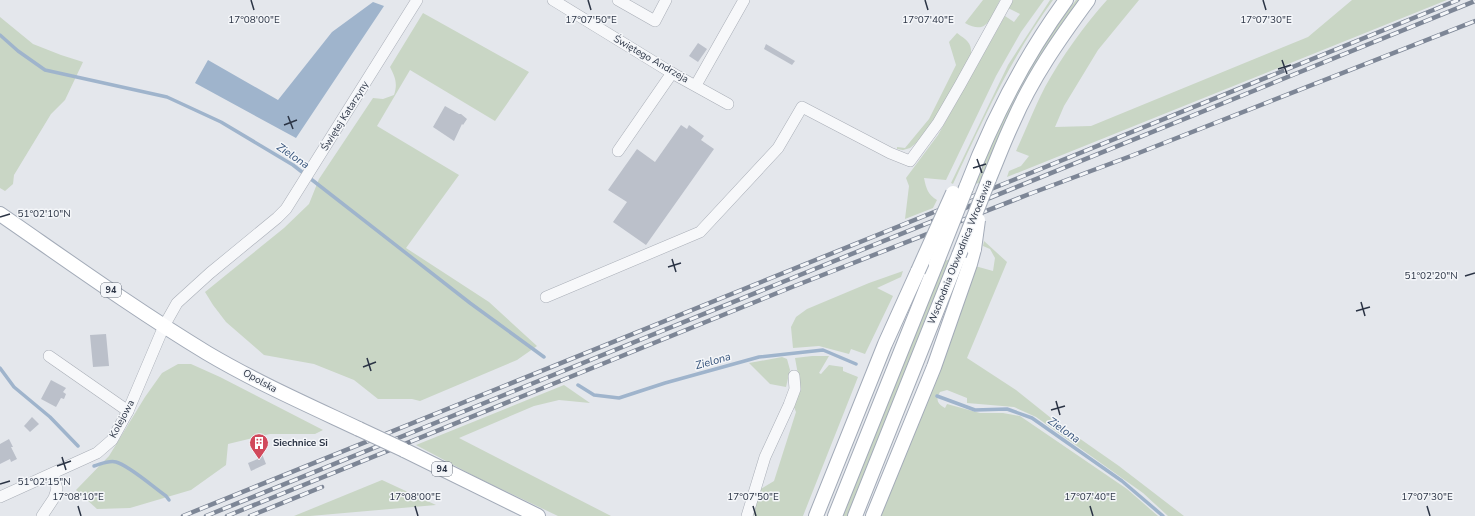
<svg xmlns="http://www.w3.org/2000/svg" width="1475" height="516" font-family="'Nunito Sans',sans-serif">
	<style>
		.green { fill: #c9d6c5 }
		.water { fill: #9fb4cc }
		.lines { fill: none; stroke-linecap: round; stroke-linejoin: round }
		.stream { stroke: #9fb4cc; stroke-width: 3.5 }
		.building { fill: #bbc0ca }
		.minor-casing { stroke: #a9aeb7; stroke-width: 12 }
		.major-casing { stroke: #a3abb8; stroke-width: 16 }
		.minor { stroke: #f7f8fa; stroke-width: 11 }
		.major { stroke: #fff; stroke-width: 14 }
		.rail-casing { stroke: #7d8696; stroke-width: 4.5 }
		.rail { stroke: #f4f6f9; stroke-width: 3; stroke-dasharray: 9; stroke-linecap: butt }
		.major-bridge-casing { stroke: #a3abb8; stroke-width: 16; stroke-linecap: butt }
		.major-bridge { stroke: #fff; stroke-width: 14 }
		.ticks { fill: none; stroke: #2b3445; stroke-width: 1.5 }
		.labels { text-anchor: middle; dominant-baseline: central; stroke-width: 3; stroke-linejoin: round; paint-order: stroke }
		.shield { fill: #f4f6f9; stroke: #676e7b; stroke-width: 1 }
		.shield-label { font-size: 9px; font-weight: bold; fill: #2b3445 }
		.street-label { font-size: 10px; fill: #2b3445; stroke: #f4f6f9 }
		.poi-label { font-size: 10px; font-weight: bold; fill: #2b3445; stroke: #f4f6f9; text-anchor: start }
		.water-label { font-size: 11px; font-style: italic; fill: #34527a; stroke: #f4f6f9 }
		.ticks-label { font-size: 10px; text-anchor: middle; fill: #2b3445; stroke: #f4f6f9; stroke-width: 3; stroke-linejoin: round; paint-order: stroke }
	</style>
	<rect width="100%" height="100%" fill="#e4e7ec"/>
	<!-- green -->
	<g class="green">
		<path d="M 983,0 L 1000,0 C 991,17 988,36 965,23 Z"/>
		<path d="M 1013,0 L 1044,0 L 1021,32 L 996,76 L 946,180 L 924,178 C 926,188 928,195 937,200 L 933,208 L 905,219 L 909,186 L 906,178 L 938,135 L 1005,16 L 1014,22 L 1020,14 L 1008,8 Z"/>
		<path d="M 1050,0 L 1053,0 C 1011,57 983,120 953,184 L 951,183 L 1008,65 Z"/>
		<path d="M 1076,0 L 1081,0 L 981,182 L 973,185 C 990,147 1006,108 1027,71 C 1042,46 1059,23 1076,0 Z"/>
		<path d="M 1107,0 L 1139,0 L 1098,50 L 1064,106 L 1055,127 L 1091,126 L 1308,37 L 1352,0 L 1447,0 L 1007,177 L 1009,171 L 1021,166 L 1029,156 L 1016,151 C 1026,130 1034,108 1045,87 C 1061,58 1085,24 1107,0 Z"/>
		<path d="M 423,13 L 529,72 L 495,121 L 410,70 L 377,126 L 459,175 L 406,248 L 489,302 L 537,346 L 517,360 L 420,401 L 412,399 L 378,399 L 354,380 L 314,364 L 264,355 L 226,322 L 213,305 L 205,292 L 284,228 L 309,204 L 319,179 L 373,98 L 383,99 L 394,95 C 398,83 395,77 390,67 Z"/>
		<polygon points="0,17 33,44 61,55 83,62 65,100 51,114 14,175 13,184 5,191 0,188"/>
		<path d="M 957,33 C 966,40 972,42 971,54 L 936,119 L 915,144 L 910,148 L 903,150 L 897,149 L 897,147 L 905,148 L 929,119 L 956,65 L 949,42 Z"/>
		<path d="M 984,241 L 1007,262 L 967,358 L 1016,390 L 1056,422 L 1119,466 L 1184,516 L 1168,516 L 1143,493 L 1036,417 L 1014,407 L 967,403 L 967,398 L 947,390 L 940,392 C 935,400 938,404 945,408 L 947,404 L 980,413 L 1003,413 L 1020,416 L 1127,489 L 1158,516 L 881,516 L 925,402 L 975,266 L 993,271 L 995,258 L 990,249 L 983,246 Z"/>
		<polygon points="950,259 848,516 843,516 945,261"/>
		<polygon points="903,271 901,277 877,288 893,296 865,354 851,349 849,354 819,346 793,348 791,327 796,317 807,309 869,283"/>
		<polygon points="812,356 829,356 819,373 821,374 829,365 843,367 843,371 858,377 803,516 755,516 752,512 759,490 774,481 796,412 794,407 799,380 795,358"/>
		<polygon points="782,357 787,359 790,370 786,387 770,384 749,363"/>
		<polygon points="178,364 191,364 220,377 323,430 315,434 270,434 228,444 226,465 191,490 130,508 97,509 76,490 109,456 145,397 162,373"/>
		<polygon points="564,385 590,403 559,400 534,406 459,438 611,516 558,516 476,477 416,445"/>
		<polygon points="382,480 436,505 310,516 294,516"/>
	</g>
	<!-- water -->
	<polygon class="water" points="373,2 384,6 296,138 195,83 208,60 278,100 332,32"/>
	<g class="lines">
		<!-- stream -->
		<g class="stream">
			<polyline points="0,35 18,51 45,70 167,97 221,122 293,165 470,303 544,357"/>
			<polyline points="0,368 14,387 50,417 78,446"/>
			<polyline points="578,385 594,395 619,398 665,383 759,357 823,350 856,364"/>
			<polyline points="937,396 975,410 1007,409 1032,418 1122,481 1163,516"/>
			<path d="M 94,466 C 101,464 109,460 116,462 C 130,466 153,487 166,496 L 169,500"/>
		</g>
	</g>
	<!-- building -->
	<g class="building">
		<polygon points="698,43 707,49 698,62 689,56"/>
		<polygon points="766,44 795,61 792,65 764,49"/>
		<polygon points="445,106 459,114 461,114 467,119 463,125 462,124 454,141 433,127"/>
		<polygon points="681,125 687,129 689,125 704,136 701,140 714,149 646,245 613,222 627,202 608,190 637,149 655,162"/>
		<polygon points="106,334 109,366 93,367 90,335"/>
		<polygon points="51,380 66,388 63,392 66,394 64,399 61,398 56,407 41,399"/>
		<polygon points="32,417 39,424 30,432 24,426"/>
		<polygon points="9,439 13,447 11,447 17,459 11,462 10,459 0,464 0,444"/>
		<polygon points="262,454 266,464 251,471 248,463 260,458 259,456"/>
	</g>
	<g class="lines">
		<!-- minor casing -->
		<g class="minor-casing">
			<g id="minor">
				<polyline points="553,0 672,73 728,104"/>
				<polyline points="618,0 655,21 666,0"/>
				<polyline points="696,85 744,0"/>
				<polyline points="618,151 672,73"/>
				<polyline points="546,297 700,232 778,148 802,107 890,153 910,161 938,123 960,85 1007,0"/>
				<polyline points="49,356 128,411"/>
				<polyline points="0,497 97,453 112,440 128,411 164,326 177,303 210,273 277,218 286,209 417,0"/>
				<polyline points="42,516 54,498 57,489 53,474"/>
				<polyline points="747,516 765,457 789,405 795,389 794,376"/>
			</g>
		</g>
		<!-- major casing -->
		<g class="major-casing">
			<g id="major">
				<path d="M 989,179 C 997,160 1004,141 1013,122 C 1032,78 1060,38 1088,0"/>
				<path d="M 966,188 C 992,120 1023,59 1066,0"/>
				<path d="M 0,214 C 68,261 136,310 207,353 C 256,382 308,405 359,429"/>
				<polyline points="404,450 538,516"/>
				<polyline points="816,516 885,344 918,271"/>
				<polyline points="835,516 936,264"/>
				<polyline points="855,516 959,255"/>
				<polyline points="873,516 934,367 970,264 974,249"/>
			</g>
		</g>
		<!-- minor -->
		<use href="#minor" class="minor"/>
		<!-- major -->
		<use href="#major" class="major"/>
		<!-- rail casing -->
		<g class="rail-casing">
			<g id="rail">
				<polyline points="183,516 1458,0"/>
				<polyline points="206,516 1475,1"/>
				<polyline points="227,516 792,287 1032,193 1131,156 1475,21"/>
				<polyline points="250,516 322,487"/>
			</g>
		</g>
		<!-- rail -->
		<use href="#rail" class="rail"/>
		<!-- major-bridge casing -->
		<g class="major-bridge-casing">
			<g id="major-bridge">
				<polyline points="974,249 978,220"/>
				<polyline points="959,255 989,179"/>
				<polyline points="936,264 966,188"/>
				<polyline points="918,271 953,193"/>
				<polyline points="359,429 404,450"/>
			</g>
		</g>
		<!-- major-bridge -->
		<use href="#major-bridge" class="major-bridge"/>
	</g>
	<!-- ticks -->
	<path class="ticks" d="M 251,0 L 254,10M 588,0 L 591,10M 925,0 L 928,10M 1263,0 L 1266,10M 1282,60 L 1287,74M 1278,69 L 1291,65M 288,116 L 293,129M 284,125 L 297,120M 977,159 L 982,173M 973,168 L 986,164M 0,217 L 10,214M 672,259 L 676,272M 668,267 L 681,263M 1465,276 L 1475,273M 1361,302 L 1365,316M 1356,311 L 1370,307M 367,358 L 371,371M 363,367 L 376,362M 1056,401 L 1060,415M 1051,410 L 1065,406M 62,457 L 66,470M 57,466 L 71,461M 0,484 L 10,481M 78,506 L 81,516M 415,506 L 418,516M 753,506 L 756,516M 1090,506 L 1093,516M 1427,506 L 1430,516"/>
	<!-- icons -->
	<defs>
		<g id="building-pin" transform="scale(1)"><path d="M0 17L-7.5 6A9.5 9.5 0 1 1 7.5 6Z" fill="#d1495b" stroke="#f4f6f9"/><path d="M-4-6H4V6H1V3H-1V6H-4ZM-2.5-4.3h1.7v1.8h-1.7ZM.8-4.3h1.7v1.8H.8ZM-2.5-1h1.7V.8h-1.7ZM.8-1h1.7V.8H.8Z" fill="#fff"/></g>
	</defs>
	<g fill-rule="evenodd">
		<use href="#building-pin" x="259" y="443"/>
	</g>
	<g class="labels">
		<!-- shield labels -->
		<g class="shield">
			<rect x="101" y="283" width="20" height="14" rx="3"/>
			<rect x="432" y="462" width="20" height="14" rx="3"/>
		</g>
		<g class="shield-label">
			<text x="111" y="290">94</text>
			<text x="442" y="469">94</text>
		</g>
		<!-- street labels -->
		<g class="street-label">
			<text transform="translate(651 59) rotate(30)">Świętego Andrzeja</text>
			<text transform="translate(345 116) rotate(-58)">Świętej Katarzyny</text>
			<text transform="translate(960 252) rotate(-68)">Wschodnia Obwodnica Wrocławia</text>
			<text transform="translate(260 381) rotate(29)">Opolska</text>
			<text transform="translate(122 419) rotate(-62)">Kolejowa</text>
		</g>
		<!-- poi labels -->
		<g class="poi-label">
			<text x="273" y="443">Siechnice Si</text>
		</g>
		<!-- water labels -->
		<g class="water-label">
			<text transform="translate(293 156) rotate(34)">Zielona</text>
			<text transform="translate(713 361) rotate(-16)">Zielona</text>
			<text transform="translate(1064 430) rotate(35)">Zielona</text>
		</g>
	</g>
	<g class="ticks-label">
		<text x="254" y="23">17°08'00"E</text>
		<text x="591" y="23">17°07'50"E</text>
		<text x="928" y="23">17°07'40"E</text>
		<text x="1266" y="23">17°07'30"E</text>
		<text x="44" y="217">51°02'10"N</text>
		<text x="1431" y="279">51°02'20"N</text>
		<text x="44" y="485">51°02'15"N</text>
		<text x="78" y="500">17°08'10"E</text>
		<text x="415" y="500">17°08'00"E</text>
		<text x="753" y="500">17°07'50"E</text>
		<text x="1090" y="500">17°07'40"E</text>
		<text x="1427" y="500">17°07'30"E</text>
	</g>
</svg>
